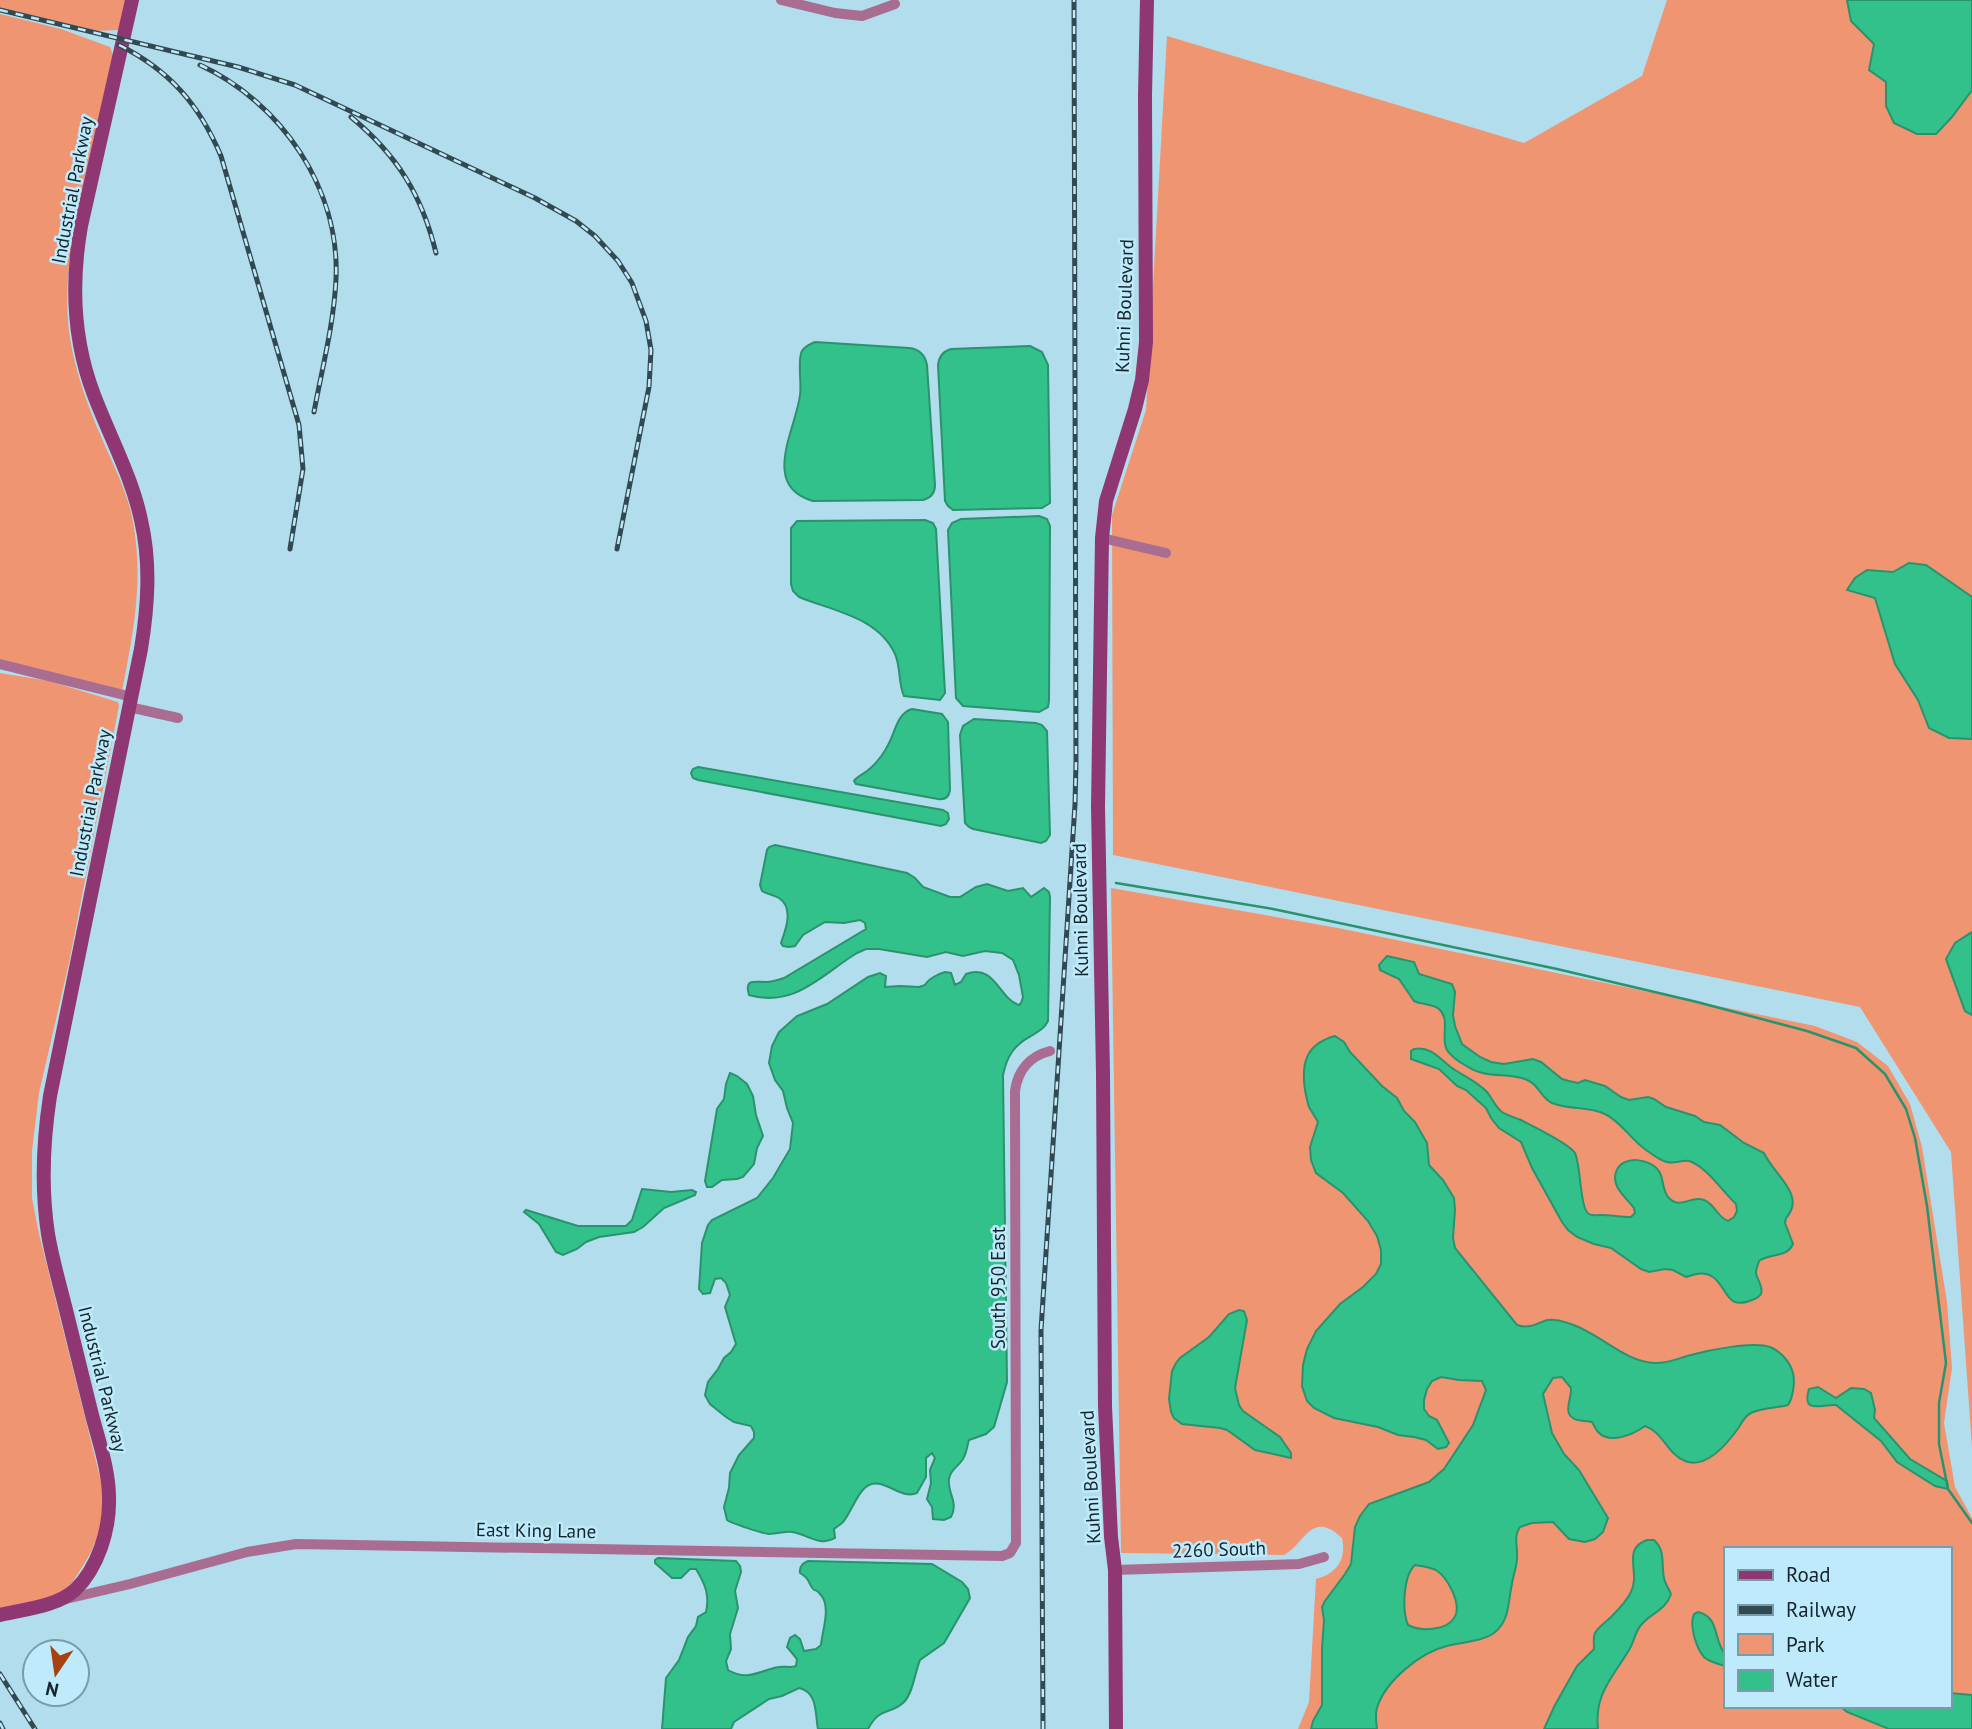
<svg xmlns="http://www.w3.org/2000/svg" width="1972" height="1729" font-family="'PT Sans',sans-serif">
	<style>
		.green { fill: #f09571; fill-rule: evenodd }
		.water { fill: #33c18b; stroke: #2a926e; stroke-width: 2; fill-rule: evenodd }
		.lines { fill: none; stroke-linecap: round; stroke-linejoin: round }
		.stream { stroke: #2a926e; stroke-width: 2.5 }
		.street { stroke: #aa6d92; stroke-width: 10 }
		.secondary { stroke: #8f3772; stroke-width: 14 }
		.rail-casing { stroke: #334951; stroke-width: 5 }
		.rail { stroke: #beeafb; stroke-width: 2.5; stroke-dasharray: 8; stroke-linecap: butt }
		.labels { text-anchor: middle; dominant-baseline: central; stroke-width: 5; stroke-linejoin: round; paint-order: stroke }
		.street-label { font-size: 19px; fill: #14252b; stroke: #beeafb }
	</style>
	<rect width="100%" height="100%" fill="#b1dded"/>
	<!-- green -->
	<g class="green">
		<polygon points="0,0 125,0 119,30 96,31 0,8"/>
		<polygon points="1667,0 1972,0 1972,1447 1951,1152 1860,1007 1113,855 1112,515 1146,410 1167,36 1524,143 1642,76"/>
		<path d="M 0,14 L 61,29 L 110,47 L 113,55 C 105,92 96,128 88,164 C 76,216 64,268 68,321 C 71,359 85,399 100,434 C 111,460 124,485 131,512 C 145,575 134,630 122,691 L 0,661 Z"/>
		<path d="M 0,673 L 49,681 L 118,702 L 119,706 L 69,963 L 39,1093 L 32,1151 L 32,1198 L 39,1234 L 101,1481 C 106,1516 99,1543 79,1572 C 74,1580 69,1588 62,1593 C 53,1600 13,1608 0,1612 Z"/>
		<path d="M 1111,888 L 1338,928 L 1815,1026 L 1857,1042 L 1888,1066 L 1910,1104 L 1922,1147 L 1947,1302 L 1952,1368 L 1944,1423 L 1955,1487 L 1972,1518 L 1972,1729 L 1298,1729 L 1309,1702 L 1316,1579 C 1336,1574 1347,1560 1342,1538 C 1311,1509 1305,1544 1284,1555 L 1121,1553 ZM 1725,1549 L 1949,1549 L 1949,1706 L 1725,1706 Z"/>
	</g>
	<!-- water -->
	<g class="water">
		<polygon points="1847,0 1972,0 1972,90 1952,117 1936,134 1917,134 1894,123 1886,106 1886,82 1869,70 1874,44 1851,21"/>
		<path d="M 815,342 L 909,348 C 919,349 925,355 927,365 L 935,485 C 935,493 931,498 923,500 L 813,501 C 760,486 796,429 800,395 C 802,383 797,360 802,351 C 805,346 810,344 815,342 Z"/>
		<path d="M 1030,346 L 1042,352 L 1048,365 L 1050,503 L 1042,508 L 953,510 L 948,506 L 945,501 L 938,365 C 939,357 943,351 951,349 Z"/>
		<polygon points="1039,516 1047,519 1050,526 1049,701 1048,707 1039,712 963,706 956,698 948,530 952,523 961,519"/>
		<path d="M 925,520 L 933,523 L 936,529 L 945,693 L 940,700 L 904,696 C 898,683 901,667 895,654 C 878,617 833,611 799,597 L 793,591 L 791,584 L 791,528 L 797,521 Z"/>
		<polygon points="1909,563 1926,565 1972,597 1972,739 1949,738 1929,728 1918,700 1895,664 1875,598 1847,590 1855,578 1867,570 1893,572"/>
		<path d="M 912,709 L 942,714 L 948,722 L 950,790 C 949,797 945,800 938,799 L 856,784 L 854,781 C 857,776 862,775 867,771 C 876,764 883,755 888,745 C 895,733 897,713 912,709 Z"/>
		<polygon points="974,719 1036,723 1042,725 1047,731 1050,835 1046,841 1041,843 973,829 969,827 965,823 960,735 963,726"/>
		<polygon points="698,767 943,810 948,813 949,819 946,824 941,826 698,780 693,778 691,773 693,769"/>
		<path d="M 775,845 L 907,873 L 915,878 L 923,887 L 950,897 L 960,897 L 976,887 L 987,884 L 1008,891 L 1023,888 L 1031,897 L 1044,888 L 1049,892 L 1050,897 L 1048,1021 C 1044,1029 1039,1031 1031,1036 C 1014,1045 1007,1056 1003,1075 L 1007,1382 L 994,1427 L 986,1434 L 969,1440 C 967,1446 967,1451 964,1457 C 961,1465 950,1469 949,1479 C 947,1493 959,1502 951,1517 L 944,1520 L 933,1519 L 932,1507 L 927,1499 L 931,1483 L 930,1470 L 935,1458 L 932,1453 L 926,1458 L 926,1477 L 917,1493 C 900,1500 886,1478 869,1485 C 858,1490 851,1513 843,1522 C 843,1523 835,1528 834,1529 L 835,1538 C 820,1547 807,1534 792,1532 C 785,1531 777,1534 769,1534 C 764,1534 731,1523 727,1520 L 724,1507 L 729,1488 L 730,1473 L 739,1455 L 754,1438 L 754,1432 L 751,1426 L 734,1422 L 726,1417 L 710,1404 L 705,1395 L 708,1382 L 718,1369 L 724,1358 L 731,1352 L 736,1344 L 725,1307 L 730,1295 L 726,1283 L 721,1278 L 715,1279 L 710,1293 L 703,1294 L 699,1289 L 702,1243 L 708,1225 L 712,1220 L 757,1198 L 773,1178 L 790,1149 L 793,1123 L 787,1108 L 783,1091 L 775,1080 L 769,1063 L 772,1046 L 779,1032 L 797,1016 L 827,1004 L 868,977 L 880,973 L 886,976 L 885,987 L 900,986 L 919,987 L 925,985 C 928,979 938,974 945,972 L 951,973 L 955,985 L 961,982 L 966,974 C 995,963 999,999 1019,1005 L 1021,1003 L 1023,997 L 1019,975 L 1013,960 L 1002,953 L 985,951 L 963,956 L 946,952 L 927,957 L 879,949 L 866,949 L 857,953 C 821,975 795,1008 749,995 C 744,978 755,982 766,982 C 772,982 778,980 784,978 L 866,929 L 865,923 L 860,920 L 844,923 L 825,922 L 803,935 L 795,946 L 789,947 L 783,946 L 781,943 C 786,929 794,908 779,898 C 774,895 767,894 762,891 L 760,885 L 767,850 L 769,847 Z"/>
		<polygon points="1972,932 1972,1015 1965,1011 1946,959 1955,943"/>
		<path d="M 1387,956 L 1414,962 L 1419,974 L 1452,984 L 1455,992 L 1453,1015 L 1455,1026 L 1462,1044 L 1480,1057 L 1491,1062 L 1504,1064 L 1533,1059 L 1541,1062 L 1562,1079 L 1569,1081 L 1578,1083 L 1585,1080 L 1605,1086 L 1621,1097 L 1629,1100 L 1648,1097 L 1654,1099 L 1666,1107 L 1695,1116 L 1704,1122 L 1720,1125 L 1744,1143 L 1764,1153 C 1773,1174 1807,1195 1786,1218 L 1785,1223 L 1793,1244 C 1787,1258 1770,1253 1759,1261 C 1758,1265 1756,1268 1756,1272 C 1756,1279 1764,1286 1761,1294 C 1759,1297 1755,1299 1752,1300 C 1726,1311 1728,1288 1713,1277 C 1704,1271 1696,1274 1686,1277 L 1673,1270 L 1665,1269 L 1649,1272 L 1641,1269 L 1611,1248 L 1594,1244 L 1577,1237 L 1568,1230 L 1562,1222 L 1532,1168 L 1521,1142 L 1499,1128 L 1491,1118 L 1486,1108 L 1466,1090 L 1457,1086 L 1439,1069 L 1411,1059 L 1411,1051 L 1414,1049 C 1432,1045 1442,1062 1455,1070 C 1466,1077 1476,1081 1486,1091 C 1492,1097 1494,1106 1502,1112 C 1508,1116 1514,1117 1521,1120 C 1531,1125 1571,1145 1575,1153 C 1581,1166 1580,1210 1589,1214 C 1592,1216 1596,1215 1600,1215 C 1611,1215 1620,1217 1631,1217 L 1635,1213 L 1634,1208 C 1626,1197 1611,1187 1616,1172 C 1622,1154 1652,1158 1660,1173 C 1664,1181 1662,1191 1669,1198 C 1681,1210 1691,1195 1704,1200 C 1715,1204 1717,1217 1728,1221 L 1734,1217 L 1737,1211 L 1736,1204 C 1723,1192 1706,1166 1689,1161 C 1681,1160 1674,1164 1667,1162 C 1662,1161 1653,1155 1649,1152 C 1632,1142 1622,1122 1605,1114 C 1588,1106 1569,1110 1552,1103 C 1541,1098 1538,1083 1525,1079 C 1507,1072 1487,1079 1468,1067 C 1461,1063 1451,1057 1447,1050 C 1440,1038 1451,1020 1439,1009 C 1432,1003 1422,1005 1414,1001 L 1399,979 L 1380,970 L 1379,965 Z"/>
		<path d="M 1335,1036 L 1344,1042 L 1350,1052 L 1382,1086 L 1397,1098 L 1404,1111 L 1415,1122 L 1427,1143 L 1429,1165 L 1443,1180 L 1454,1198 L 1455,1210 L 1453,1238 L 1455,1248 L 1517,1325 C 1529,1329 1536,1324 1547,1320 C 1553,1319 1562,1321 1568,1323 C 1599,1332 1622,1361 1654,1363 C 1667,1364 1679,1358 1691,1355 C 1709,1350 1753,1341 1770,1347 C 1779,1350 1789,1361 1792,1370 C 1796,1379 1793,1398 1788,1405 C 1776,1408 1761,1408 1751,1413 C 1744,1416 1741,1425 1737,1430 C 1726,1445 1705,1469 1685,1461 C 1667,1454 1663,1432 1645,1426 C 1634,1434 1610,1445 1598,1432 C 1595,1429 1594,1425 1592,1422 C 1586,1420 1578,1422 1573,1418 C 1563,1412 1572,1398 1571,1388 L 1562,1377 L 1553,1378 L 1543,1394 L 1552,1433 L 1564,1454 L 1579,1470 L 1608,1518 L 1603,1532 L 1595,1539 L 1585,1542 L 1569,1539 L 1553,1522 L 1532,1523 L 1520,1527 C 1513,1537 1518,1546 1517,1558 C 1517,1567 1513,1575 1512,1584 C 1508,1601 1510,1621 1494,1633 C 1481,1642 1462,1642 1447,1646 C 1421,1652 1385,1681 1377,1708 C 1375,1715 1376,1722 1377,1729 L 1311,1729 L 1313,1721 L 1322,1705 L 1322,1649 L 1324,1620 L 1322,1607 L 1325,1601 L 1345,1574 L 1351,1564 L 1355,1527 L 1360,1516 L 1369,1504 L 1429,1482 L 1444,1469 L 1473,1425 L 1486,1390 L 1482,1381 L 1459,1380 L 1441,1377 L 1432,1381 L 1427,1389 L 1424,1400 L 1424,1409 L 1429,1416 L 1437,1420 L 1449,1443 L 1446,1447 L 1438,1449 L 1426,1440 L 1414,1437 L 1398,1435 L 1378,1427 L 1334,1418 L 1314,1408 L 1307,1401 L 1302,1386 L 1303,1365 L 1307,1349 L 1316,1331 L 1340,1304 L 1363,1287 L 1376,1274 L 1381,1264 L 1381,1250 L 1377,1236 L 1368,1221 L 1343,1193 L 1316,1173 L 1311,1160 L 1310,1147 L 1318,1122 C 1315,1117 1312,1112 1309,1107 C 1307,1101 1306,1095 1305,1090 C 1301,1063 1306,1044 1335,1036 ZM 1415,1565 C 1422,1566 1430,1567 1436,1570 C 1447,1577 1460,1601 1456,1614 C 1450,1631 1421,1632 1408,1625 C 1402,1611 1403,1576 1415,1565 Z"/>
		<polygon points="730,1073 737,1076 747,1084 753,1096 756,1115 763,1136 757,1148 754,1164 743,1177 737,1179 722,1180 712,1187 707,1187 705,1181 717,1109 724,1099 726,1084"/>
		<polygon points="642,1189 671,1192 692,1190 696,1192 695,1195 664,1208 643,1227 634,1232 599,1237 586,1242 577,1249 563,1255 556,1252 539,1224 524,1212 526,1210 578,1226 626,1226 632,1220"/>
		<polygon points="1239,1310 1244,1311 1247,1320 1235,1388 1239,1405 1243,1411 1280,1437 1291,1453 1291,1458 1255,1450 1227,1430 1220,1428 1182,1424 1174,1418 1171,1412 1169,1399 1172,1371 1176,1363 1180,1358 1209,1337 1229,1314"/>
		<path d="M 1818,1387 L 1836,1398 L 1851,1388 L 1864,1389 L 1871,1393 L 1875,1410 L 1874,1418 L 1910,1459 L 1947,1481 L 1948,1489 L 1935,1486 L 1897,1462 L 1881,1441 L 1836,1405 C 1822,1404 1801,1415 1809,1389 Z"/>
		<path d="M 1647,1540 L 1654,1540 C 1666,1551 1661,1564 1664,1578 C 1665,1584 1669,1589 1671,1594 C 1666,1610 1651,1613 1641,1625 C 1635,1632 1634,1642 1629,1650 C 1613,1677 1594,1694 1598,1729 L 1544,1729 L 1555,1705 L 1577,1666 L 1594,1649 C 1594,1644 1593,1637 1595,1633 C 1598,1627 1606,1622 1611,1617 C 1618,1610 1627,1601 1631,1592 C 1641,1572 1621,1549 1647,1540 Z"/>
		<path d="M 658,1558 L 736,1561 L 740,1566 L 741,1572 L 735,1591 L 738,1608 L 730,1634 L 731,1649 L 726,1661 L 728,1670 C 748,1682 760,1670 779,1667 C 785,1666 790,1668 796,1666 L 797,1659 L 787,1647 L 790,1638 L 795,1635 L 800,1639 L 804,1651 L 816,1649 L 821,1645 C 822,1631 832,1606 820,1594 C 813,1586 817,1595 811,1586 C 808,1580 807,1577 800,1573 C 799,1567 803,1563 808,1561 L 932,1564 L 962,1582 L 968,1589 L 970,1598 L 944,1643 L 920,1660 C 915,1672 913,1693 904,1702 C 891,1715 880,1706 868,1729 L 818,1729 C 815,1714 818,1692 799,1688 L 782,1696 L 769,1699 L 734,1722 L 731,1729 L 662,1729 L 666,1678 L 679,1660 L 688,1637 L 696,1626 L 698,1617 L 706,1612 C 710,1595 705,1584 696,1569 L 690,1569 L 681,1578 L 672,1578 L 655,1563 L 655,1560 Z"/>
		<path d="M 1698,1612 C 1720,1617 1713,1640 1725,1654 L 1725,1666 C 1719,1664 1709,1662 1704,1657 C 1696,1648 1689,1625 1694,1614 Z"/>
		<polygon points="1949,1693 1972,1695 1972,1729 1889,1729 1847,1712 1840,1706 1949,1706"/>
	</g>
	<g class="lines">
		<!-- stream -->
		<polyline class="stream" points="1116,883 1273,909 1557,969 1697,1002 1807,1031 1856,1048 1885,1074 1906,1109 1915,1138 1927,1206 1946,1363 1939,1403 1939,1444 1948,1489 1972,1523"/>
		<!-- street -->
		<g class="street">
			<polyline points="781,0 835,13 862,16 895,4"/>
			<polyline points="1102,538 1166,553"/>
			<polyline points="0,664 132,697"/>
			<polyline points="129,707 178,718"/>
			<polyline points="1115,1570 1299,1564 1324,1557"/>
			<path d="M 66,1599 L 130,1584 L 247,1552 L 296,1544 L 1002,1556 L 1010,1553 L 1016,1543 L 1015,1091 C 1018,1070 1030,1056 1050,1051"/>
		</g>
		<!-- secondary -->
		<g class="secondary">
			<path d="M 0,1615 C 24,1609 56,1607 75,1590 C 98,1568 110,1529 109,1498 C 109,1470 99,1442 92,1415 C 83,1379 74,1342 65,1306 C 59,1282 52,1258 48,1234 C 41,1188 43,1142 50,1096 L 141,649 C 148,606 151,563 141,520 C 132,477 110,437 94,395 C 73,340 71,283 81,226 L 132,0"/>
			<polyline points="1116,1729 1115,1570 1111,1537 1105,1406 1103,1073 1098,807 1102,538 1106,501 1135,409 1142,380 1146,342 1145,96 1147,0"/>
		</g>
		<!-- rail casing -->
		<g class="rail-casing">
			<g id="rail">
				<polyline points="0,10 238,67 295,85 535,198 576,221 595,236 618,261 632,283 646,321 651,350 649,387 617,549"/>
				<path d="M 119,45 C 169,70 199,104 221,156 L 299,425 L 303,469 L 290,549"/>
				<path d="M 200,65 C 282,103 340,189 336,279 C 334,323 322,369 314,412"/>
				<path d="M 351,117 C 397,155 422,195 436,253"/>
				<polyline points="0,1674 35,1729"/>
				<polyline points="0,1723 3,1729"/>
				<polyline points="1043,1729 1041,1330 1075,804 1076,762 1074,0"/>
			</g>
		</g>
		<!-- rail -->
		<use href="#rail" class="rail"/>
	</g>
	<g class="labels">
		<!-- street labels -->
		<g class="street-label">
			<text transform="translate(72 190) rotate(-79)">Industrial Parkway</text>
			<text transform="translate(1124 306) rotate(-88)">Kuhni Boulevard</text>
			<text transform="translate(90 803) rotate(-79)">Industrial Parkway</text>
			<text transform="translate(1080 910) rotate(-91)">Kuhni Boulevard</text>
			<text transform="translate(998 1288) rotate(-90)">South 950 East</text>
			<text transform="translate(103 1379) rotate(76)">Industrial Parkway</text>
			<text transform="translate(1090 1477) rotate(-93)">Kuhni Boulevard</text>
			<text transform="translate(536 1530) rotate(1)">East King Lane</text>
			<text transform="translate(1219 1549) rotate(-2)">2260 South</text>
		</g>
	</g>
	<!-- legend -->
	<rect x="1724" y="1547" width="228" height="161" fill="#beeafb" stroke="#7a9ba8" stroke-width="2"/>
	<rect x="1738" y="1570" width="35" height="10" fill="#8f3772" stroke="#7a9ba8" stroke-width="2"/>
	<text x="1786" y="1582" font-size="21" fill="#14252b">Road</text>
	<rect x="1738" y="1605" width="35" height="10" fill="#334951" stroke="#7a9ba8" stroke-width="2"/>
	<text x="1786" y="1617" font-size="21" fill="#14252b">Railway</text>
	<rect x="1738" y="1634" width="35" height="21" fill="#f09571" stroke="#7a9ba8" stroke-width="2"/>
	<text x="1786" y="1652" font-size="21" fill="#14252b">Park</text>
	<rect x="1738" y="1670" width="35" height="21" fill="#33c18b" stroke="#7a9ba8" stroke-width="2"/>
	<text x="1786" y="1687" font-size="21" fill="#14252b">Water</text>
	<!-- north arrow -->
	<g transform="translate(56 1673) rotate(193)"><circle r="33" fill="#beeafb" stroke="#7a9ba8" stroke-width="2"/>
	<path d="M0-5L12 26L0 18L-12 26Z" fill="#a5420d"/>
	<text y="-10" font-size="19" font-weight="bold" text-anchor="middle" fill="#14252b">N</text>
	</g>
</svg>
